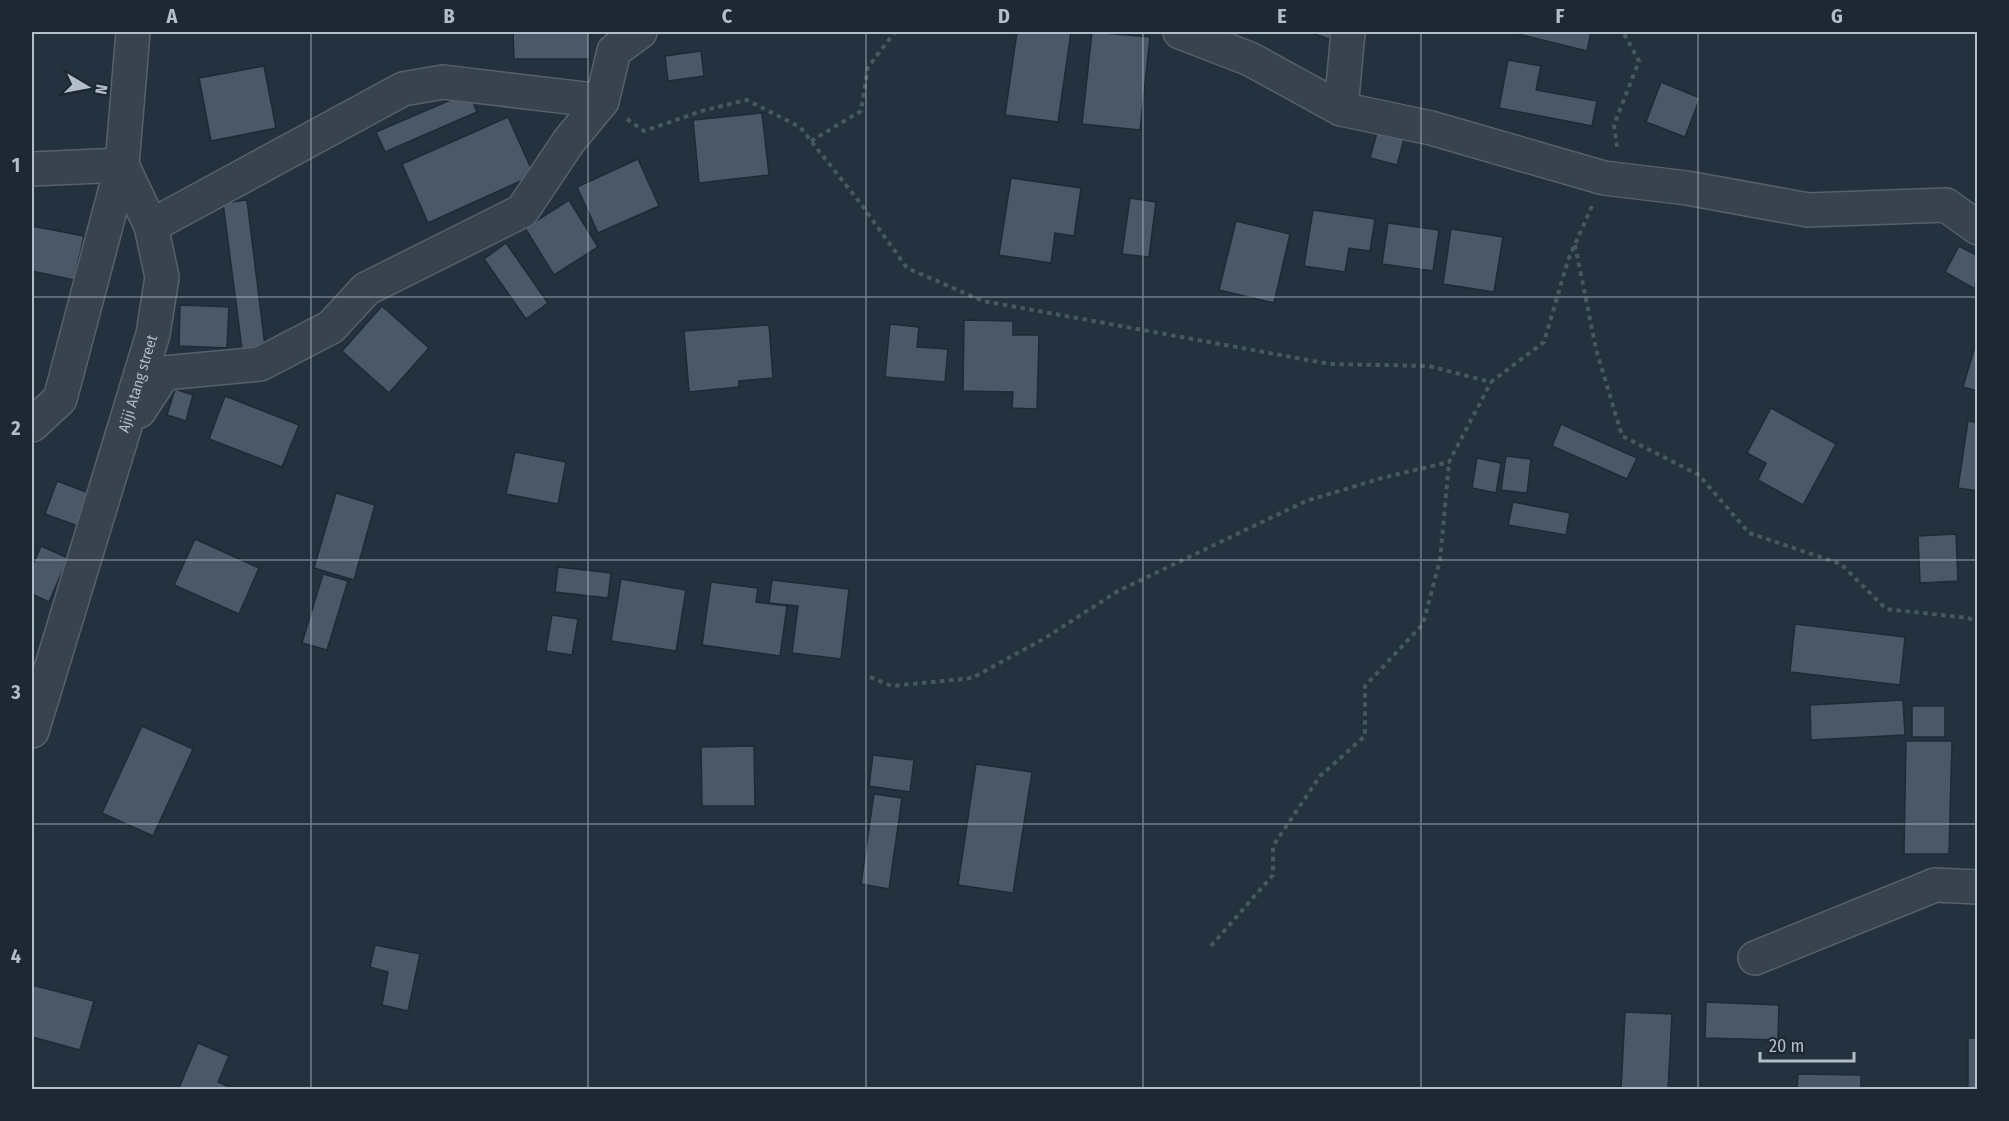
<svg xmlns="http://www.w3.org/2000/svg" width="2009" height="1121" font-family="'Fira Sans Condensed',sans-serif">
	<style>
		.building { fill: #4a5868; stroke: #1f2a36; stroke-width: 1.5 }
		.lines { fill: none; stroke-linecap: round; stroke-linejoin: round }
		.minor-casing { stroke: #56616d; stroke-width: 36 }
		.path { stroke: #445b5d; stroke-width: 4; stroke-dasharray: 4.5 4.5; stroke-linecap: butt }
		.minor { stroke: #38434f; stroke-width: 33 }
		.grid { fill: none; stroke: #b4beca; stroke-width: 1.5; stroke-opacity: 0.55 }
		.labels { text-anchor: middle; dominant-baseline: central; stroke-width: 6; stroke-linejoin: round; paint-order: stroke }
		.street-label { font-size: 15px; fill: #b4beca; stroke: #1d2834 }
		.neatline { fill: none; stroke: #b4beca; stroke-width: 2 }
		.grid-label { font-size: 20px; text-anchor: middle; font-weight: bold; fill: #b4beca }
	</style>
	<rect width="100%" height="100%" fill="#24313f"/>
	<!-- building -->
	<g class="building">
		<polygon points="513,32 589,32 589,59 514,59"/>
		<polygon points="1017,32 1071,32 1058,122 1005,115"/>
		<polygon points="1092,32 1150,37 1140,130 1082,124"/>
		<polygon points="1309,32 1332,32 1329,39"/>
		<polygon points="1510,32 1591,32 1587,51"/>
		<polygon points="701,51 704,76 668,81 665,56"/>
		<polygon points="1508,60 1541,66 1536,90 1597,101 1592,126 1499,108"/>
		<polygon points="264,66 276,128 211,141 199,78"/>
		<polygon points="1661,82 1700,98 1685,137 1646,122"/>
		<polygon points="469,92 477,112 385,152 376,132"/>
		<polygon points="762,113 769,175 699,183 693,120"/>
		<polygon points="508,117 534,175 428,223 402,164"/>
		<polygon points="1381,118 1408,125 1397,165 1370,158"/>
		<polygon points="638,159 659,206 598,233 577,187"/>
		<polygon points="1011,178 1081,188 1074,236 1055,233 1051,263 999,255"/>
		<polygon points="1130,198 1156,202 1149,257 1122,254"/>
		<polygon points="247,200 265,346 242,349 223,203"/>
		<polygon points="569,200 598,247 554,275 525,228"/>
		<polygon points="1313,210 1375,219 1370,251 1349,248 1345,272 1304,266"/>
		<polygon points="1236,221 1290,234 1274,303 1219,290"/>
		<polygon points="1388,223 1439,230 1433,271 1382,264"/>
		<polygon points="32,226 84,236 74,280 32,271"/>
		<polygon points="1451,229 1503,237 1494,292 1443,284"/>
		<polygon points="506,243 548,303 526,319 484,259"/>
		<polygon points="1959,246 1978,256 1975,289 1945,272"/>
		<polygon points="180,305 229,307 227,348 179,346"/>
		<polygon points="382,306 429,348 389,393 342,351"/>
		<polygon points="964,320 1013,321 1013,335 1039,335 1037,409 1012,408 1013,392 963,391"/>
		<polygon points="890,324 919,327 917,347 948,349 945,382 885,377"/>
		<polygon points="769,325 773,378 739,381 739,387 689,392 684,331"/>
		<polygon points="1978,336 1978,391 1963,387"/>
		<polygon points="175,389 193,395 186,421 167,415"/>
		<polygon points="225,396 299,425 282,467 209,439"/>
		<polygon points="1771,408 1836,444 1803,505 1758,480 1766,463 1747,453"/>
		<polygon points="1968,421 1978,423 1978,491 1958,488"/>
		<polygon points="1561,424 1637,458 1627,479 1552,446"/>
		<polygon points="515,452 566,462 558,504 506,494"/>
		<polygon points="1506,456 1531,459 1527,493 1501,490"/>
		<polygon points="1477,458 1501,463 1496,493 1472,488"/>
		<polygon points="57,481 97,496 86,529 45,514"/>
		<polygon points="336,493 375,505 354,580 314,568"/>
		<polygon points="1513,502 1570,513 1566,535 1508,525"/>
		<polygon points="1956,534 1958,581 1920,583 1918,536"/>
		<polygon points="195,539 259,568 239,614 174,585"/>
		<polygon points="41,546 68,558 49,602 32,594 32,567"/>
		<polygon points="558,567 611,573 608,598 555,592"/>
		<polygon points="323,574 348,581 327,650 302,643"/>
		<polygon points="621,579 686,590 676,651 611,641"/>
		<polygon points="772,580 849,589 841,659 792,653 798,606 769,603"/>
		<polygon points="711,582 758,588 756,602 787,606 780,656 702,645"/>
		<polygon points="552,615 578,619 572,655 546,651"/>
		<polygon points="1795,624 1905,637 1900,685 1790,672"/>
		<polygon points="1903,700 1905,735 1811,740 1810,705"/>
		<rect x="1912" y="706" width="33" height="31"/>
		<polygon points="142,726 193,749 153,836 102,813"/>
		<polygon points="1906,741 1952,741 1949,854 1904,854"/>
		<polygon points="754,746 755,806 702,806 701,747"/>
		<polygon points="873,755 914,760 910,792 869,786"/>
		<polygon points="976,764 1032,772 1013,893 958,885"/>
		<polygon points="874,794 902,798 889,889 861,884"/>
		<polygon points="375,945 420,954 408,1011 382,1005 388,972 370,967"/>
		<polygon points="32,985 94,1001 80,1050 32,1037"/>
		<polygon points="1706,1002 1779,1005 1778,1040 1705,1038"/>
		<polygon points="1625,1012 1672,1014 1668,1090 1621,1090"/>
		<rect x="1968" y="1038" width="10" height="52"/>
		<polygon points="198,1043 229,1056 218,1082 236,1090 178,1090"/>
		<polygon points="1798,1074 1861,1075 1861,1090 1797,1090"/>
	</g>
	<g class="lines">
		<!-- minor casing -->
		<g class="minor-casing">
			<g id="minor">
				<polyline points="1180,32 1250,59 1341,109 1431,128 1604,178 1687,188 1808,210 1946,205 1978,228"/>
				<polyline points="1341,109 1348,32"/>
				<polyline points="32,169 122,165 60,399 32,425"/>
				<polyline points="151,226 403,89 443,82 602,101"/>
				<polyline points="139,411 164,373 260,364 331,327 366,289 522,211 569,141 602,101 614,51 640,32"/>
				<path id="s1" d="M 32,731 L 153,334 L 162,277 L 151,226 L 122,165 L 133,32"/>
				<polyline points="1755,958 1935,885 1978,887"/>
			</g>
		</g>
		<!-- path -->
		<g class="path">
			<polyline points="627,119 644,131 705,110 747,100 800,127 861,204 907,268 983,301 1330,364 1429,366 1491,382 1544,342 1568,260 1592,206"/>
			<polyline points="811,141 861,111 868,67 895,32"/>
			<polyline points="1617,147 1614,125 1639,61 1623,32"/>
			<polyline points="1575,245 1596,349 1622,436 1699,475 1749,533 1841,564 1886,609 1968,618 1978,622"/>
			<polyline points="870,677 892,686 972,678 1045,638 1118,591 1306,501 1382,478 1449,462 1491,382"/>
			<polyline points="1211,946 1273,875 1273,846 1320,776 1365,736 1365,686 1423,624 1440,560 1449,462"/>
		</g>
		<!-- minor -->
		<use href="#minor" class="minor"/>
	</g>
	<!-- grid -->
	<path class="grid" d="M 311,32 L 311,1090M 588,32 L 588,1090M 866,32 L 866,1090M 1143,32 L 1143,1090M 1421,32 L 1421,1090M 1698,32 L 1698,1090M 32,297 L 1978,297M 32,560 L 1978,560M 32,824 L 1978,824"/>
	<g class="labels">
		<!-- street labels -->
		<g class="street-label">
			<text stroke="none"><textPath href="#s1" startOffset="363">Ajiji Atang street</textPath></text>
		</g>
	</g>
	<!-- border -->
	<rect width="2009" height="1121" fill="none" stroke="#1d2834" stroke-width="66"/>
	<!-- north arrow -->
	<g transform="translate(87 87) rotate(100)" stroke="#1d2834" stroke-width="4.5" paint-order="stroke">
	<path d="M0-4.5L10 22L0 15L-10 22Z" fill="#b4beca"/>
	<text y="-9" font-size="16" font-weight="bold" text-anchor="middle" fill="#b4beca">N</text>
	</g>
	<!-- scale -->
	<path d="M1760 1052v9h94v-9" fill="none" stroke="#b4beca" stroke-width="3"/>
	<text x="1769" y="1052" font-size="18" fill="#b4beca" stroke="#1d2834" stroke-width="4.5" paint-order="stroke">20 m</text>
	<rect x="33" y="33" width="1943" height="1055" class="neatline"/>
	<g class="grid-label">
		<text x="172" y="23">A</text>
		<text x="449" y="23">B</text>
		<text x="727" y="23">C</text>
		<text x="1004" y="23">D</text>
		<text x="1282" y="23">E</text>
		<text x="1560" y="23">F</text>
		<text x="1837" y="23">G</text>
		<text x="16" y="172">1</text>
		<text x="16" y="435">2</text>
		<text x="16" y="699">3</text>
		<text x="16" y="963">4</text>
	</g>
</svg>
